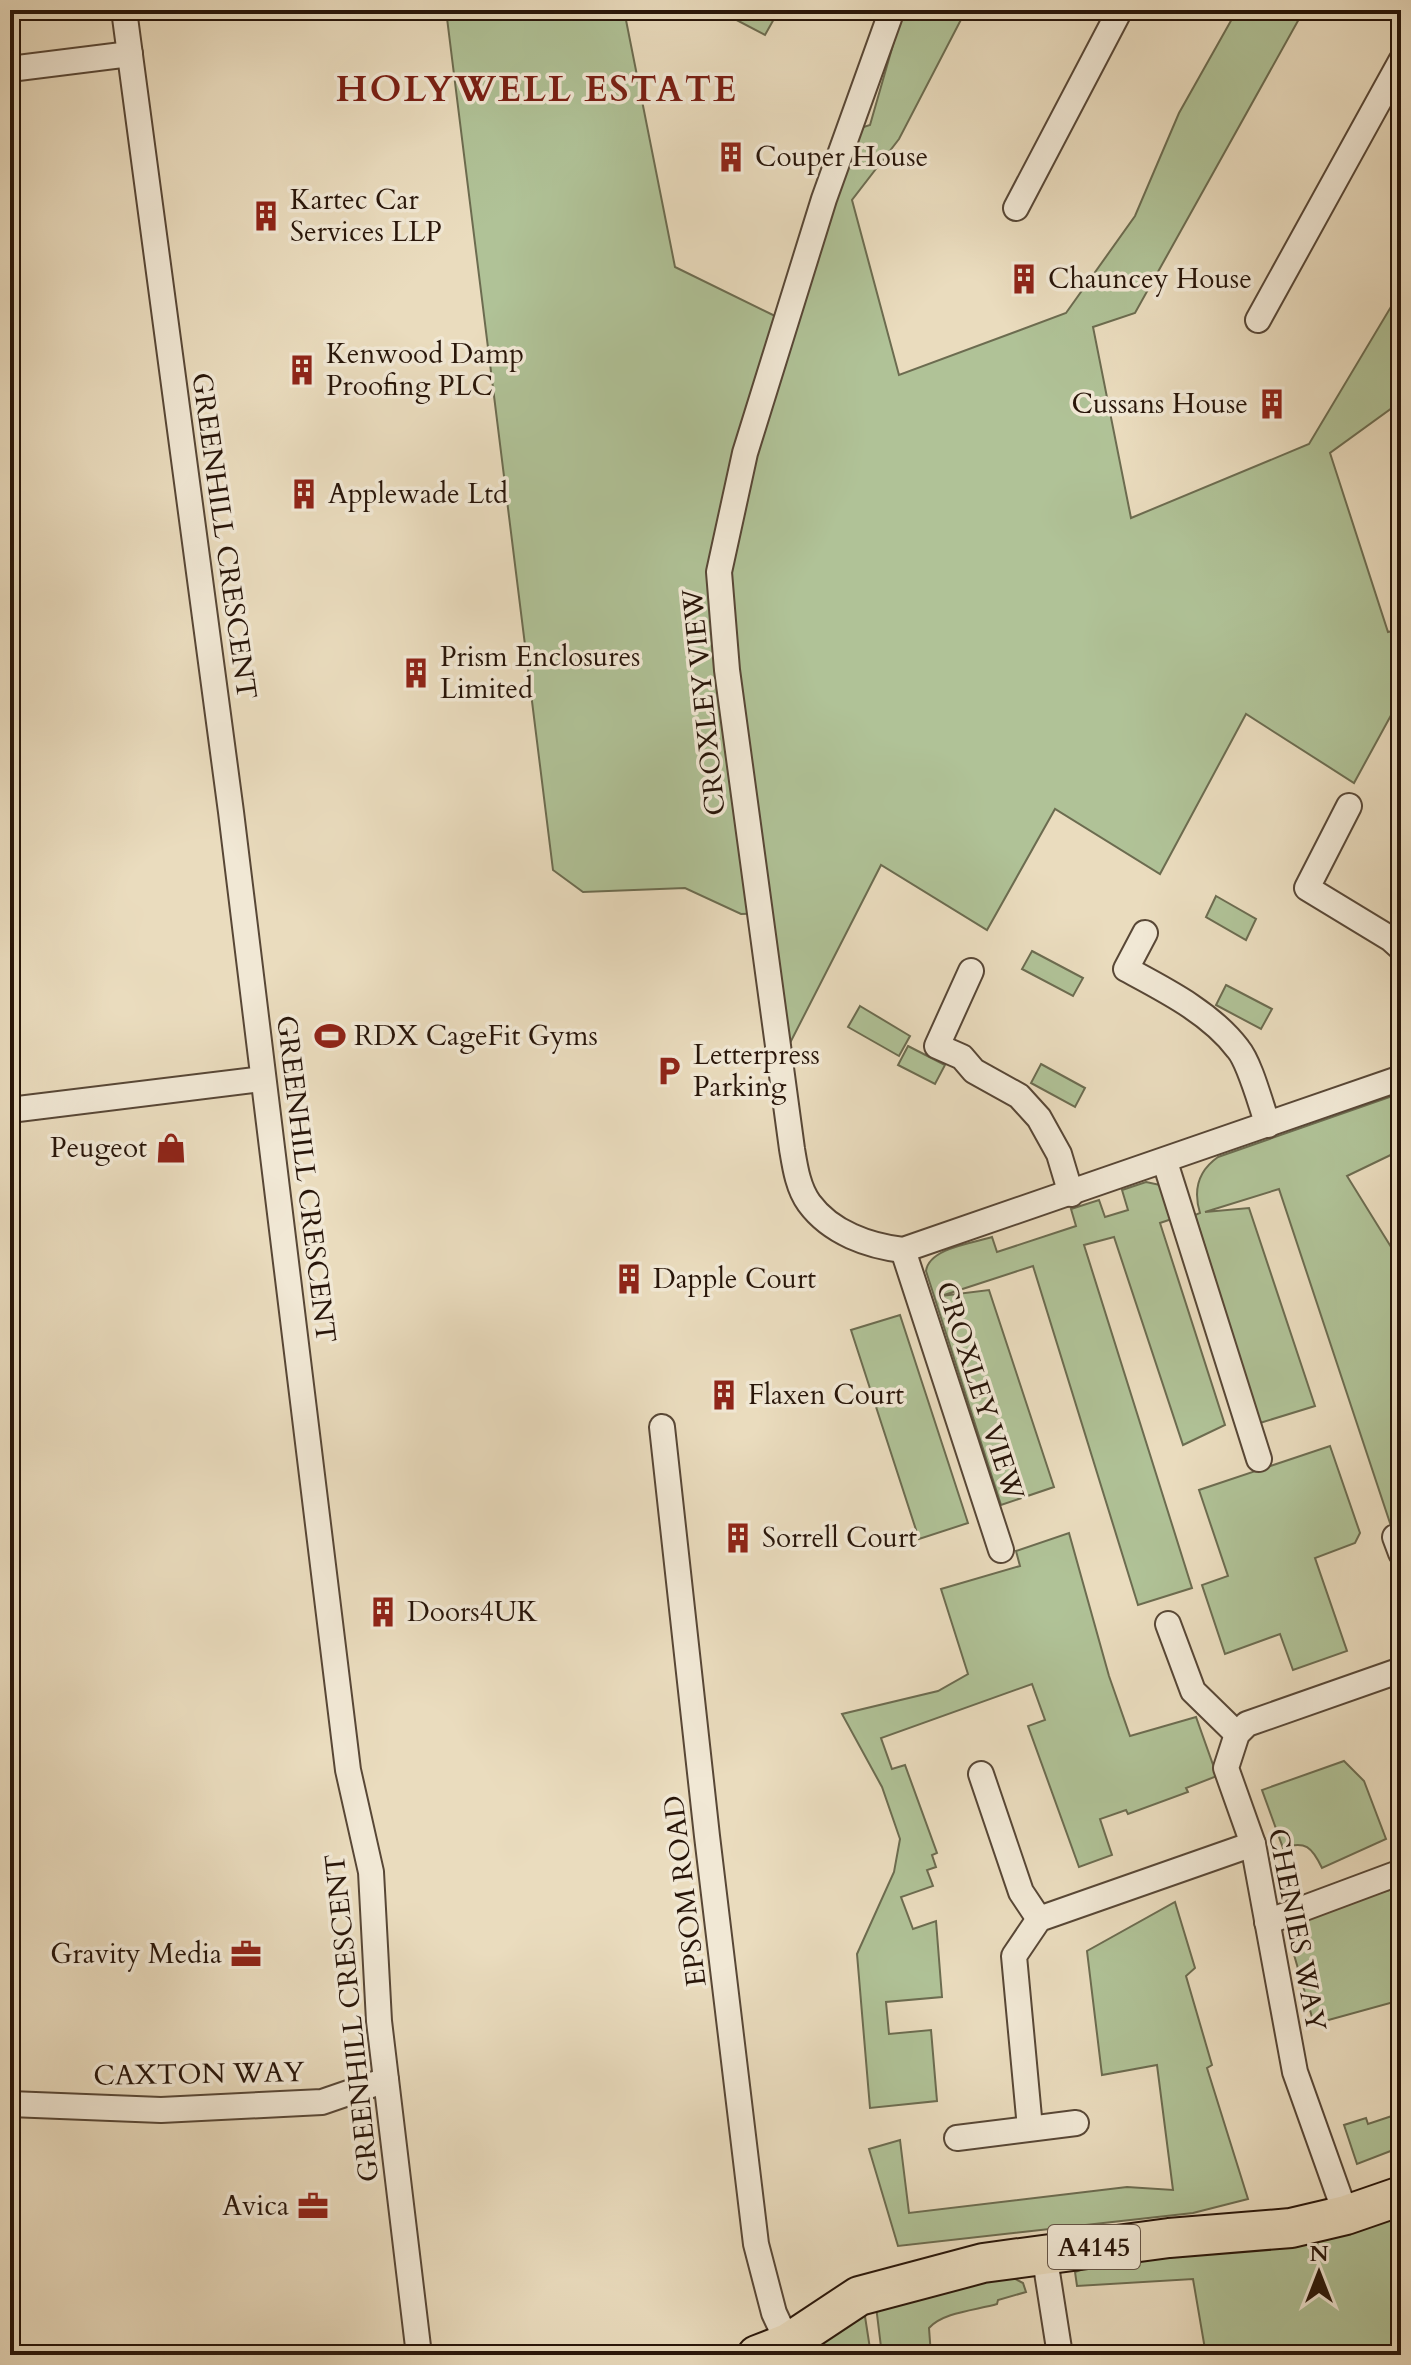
<svg xmlns="http://www.w3.org/2000/svg" width="1411" height="2365" font-family="Cardo,serif">
	<style>
		.green { fill: #b0c297; stroke: #6c6c50; stroke-width: 2 }
		.lines { fill: none; stroke-linecap: round; stroke-linejoin: round }
		.minor-casing { stroke: #584736; stroke-width: 28 }
		.primary-casing { stroke: #281509; stroke-width: 42 }
		.minor { stroke: #f1e8d5; stroke-width: 24 }
		.primary { stroke: #eadcbe; stroke-width: 38 }
		.labels { text-anchor: middle; dominant-baseline: central; stroke-width: 7; stroke-linejoin: round; paint-order: stroke }
		.shield { fill: #f1e8d5; stroke: #645446; stroke-width: 2 }
		.shield-label { font-size: 26px; font-weight: bold; fill: #281509 }
		.poi-label { font-size: 28px; fill: #281509; stroke: #f1e8d5; text-anchor: start }
		.street-label { font-size: 28px; fill: #281509; stroke: #f1e8d5 }
		.district-label { font-size: 36px; font-weight: bold; letter-spacing: 2px; fill: #7a1f14; stroke: #f1e8d5 }
	</style>
	<rect width="100%" height="100%" fill="#eadcbe"/>
	<filter id="stains"><feTurbulence type="fractalNoise" baseFrequency=".0025" numOctaves="4"/><feColorMatrix values="0 0 0 0 .2 0 0 0 0 .09 0 0 0 0 .02 0 0 0 .5 -.17"/></filter>
	<radialGradient id="worn" r=".72"><stop offset=".6" stop-color="#630" stop-opacity="0"/><stop offset="1" stop-color="#630" stop-opacity=".3"/></radialGradient>
	<!-- green -->
	<g class="green">
		<polygon points="446,10 624,10 675,267 775,316 833,137 870,125 903,10 966,10 899,139 852,200 899,375 1066,313 1135,216 1179,113 1237,10 1304,10 1135,313 1093,327 1131,518 1309,444 1401,290 1401,396 1396,405 1330,453 1388,632 1401,629 1401,697 1354,783 1246,714 1160,874 1055,809 987,930 881,865 789,1045 771,913 741,914 685,888 583,892 553,870"/>
		<polygon points="724,10 779,10 765,35 725,14"/>
		<polygon points="1216,896 1256,919 1246,940 1206,917"/>
		<polygon points="1032,951 1083,978 1073,996 1022,969"/>
		<polygon points="1226,985 1272,1009 1261,1029 1216,1005"/>
		<polygon points="860,1006 910,1036 899,1056 848,1027"/>
		<polygon points="908,1046 945,1065 935,1084 898,1065"/>
		<polygon points="1041,1064 1085,1088 1075,1107 1031,1083"/>
		<path d="M 1401,1093 L 1401,1150 L 1347,1176 L 1401,1263 L 1401,1519 L 1390,1523 L 1279,1189 L 1205,1212 L 1249,1208 L 1315,1406 L 1260,1423 L 1195,1215 L 1200,1213 C 1193,1190 1198,1171 1218,1157 Z"/>
		<path d="M 1146,1182 L 1165,1186 L 1178,1217 L 1160,1223 L 1225,1425 L 1183,1445 L 1114,1237 L 1084,1245 L 1192,1588 L 1138,1605 L 1033,1266 L 941,1296 L 989,1290 L 1054,1487 L 1001,1505 L 926,1271 C 929,1248 973,1243 992,1237 L 997,1252 L 1076,1226 L 1071,1209 L 1099,1200 L 1105,1217 L 1128,1210 L 1122,1190 Z"/>
		<polygon points="900,1315 968,1523 919,1539 851,1330"/>
		<polygon points="1330,1446 1360,1533 1355,1543 1315,1558 1347,1651 1293,1670 1280,1634 1225,1654 1202,1585 1228,1576 1199,1490"/>
		<polygon points="1069,1533 1109,1676 1130,1736 1196,1717 1217,1776 1186,1788 1188,1792 1128,1814 1126,1810 1100,1819 1112,1855 1079,1867 1028,1726 1045,1720 1032,1684 881,1738 892,1769 905,1765 937,1853 932,1855 936,1867 927,1870 933,1886 901,1897 913,1929 936,1921 942,1997 886,2002 889,2034 931,2030 937,2101 870,2108 857,1954 894,1872 900,1839 882,1787 842,1714 938,1691 968,1674 941,1589 1020,1566 1016,1551"/>
		<path d="M 1344,1761 L 1364,1781 L 1386,1839 L 1322,1868 C 1312,1847 1305,1840 1283,1848 L 1262,1790 Z"/>
		<polygon points="1393,1889 1401,1917 1401,2000 1314,2024 1284,1920"/>
		<polygon points="1175,1902 1195,1968 1186,1976 1212,2065 1207,2068 1248,2199 1193,2213 898,2246 869,2149 900,2140 909,2213 1127,2187 1173,2190 1157,2065 1102,2075 1087,1951"/>
		<polygon points="1401,2113 1401,2147 1357,2164 1344,2125 1366,2118 1368,2124"/>
		<polygon points="1401,2213 1401,2355 1206,2355 1193,2279 1077,2286 1075,2272 1086,2268"/>
		<path d="M 1008,2275 L 1023,2283 L 1026,2292 L 998,2300 L 997,2304 C 977,2310 943,2312 929,2328 L 931,2355 L 882,2355 L 876,2306 Z"/>
		<polygon points="864,2310 871,2355 756,2355"/>
	</g>
	<g class="lines">
		<!-- minor casing -->
		<g class="minor-casing">
			<g id="minor">
				<polyline points="124,10 231,812 348,1770 371,1872 379,2021 419,2355"/>
				<path d="M 892,10 L 824,199 L 745,453 L 719,572 L 727,670 L 792,1149 C 795,1167 798,1188 809,1203 C 831,1233 869,1246 903,1250 L 1401,1078"/>
				<polyline points="10,69 130,54"/>
				<polyline points="1016,208 1120,10"/>
				<polyline points="1258,320 1401,61"/>
				<polyline points="1349,806 1307,888 1391,939 1401,948"/>
				<path d="M 1145,933 L 1126,969 C 1165,990 1211,1013 1238,1049 C 1250,1063 1261,1106 1268,1125"/>
				<polyline points="971,971 937,1046 962,1057 974,1071 1019,1096 1039,1118 1059,1154 1071,1194"/>
				<polyline points="10,1110 262,1079"/>
				<polyline points="1165,1162 1259,1459"/>
				<polyline points="903,1250 1001,1550"/>
				<polyline points="662,1427 707,1836 756,2244 774,2313 788,2343"/>
				<polyline points="1395,1537 1401,1553"/>
				<polyline points="1168,1624 1193,1691 1237,1734"/>
				<polyline points="981,1774 1021,1892 1039,1919"/>
				<polyline points="1267,1922 1401,1872"/>
				<polyline points="10,2104 161,2110 322,2102 386,2080"/>
				<polyline points="1030,2128 1014,1956 1039,1919 1253,1844"/>
				<polyline points="957,2138 1076,2123"/>
				<polyline points="1346,2215 1295,2072 1253,1844 1226,1768 1237,1734 1247,1724 1401,1670"/>
				<polyline points="1044,2253 1060,2355"/>
			</g>
		</g>
		<!-- primary casing -->
		<g class="primary-casing">
			<polyline id="primary" points="757,2355 788,2343 859,2296 983,2263 1169,2238 1291,2228 1346,2215 1401,2196"/>
		</g>
		<!-- minor -->
		<use href="#minor" class="minor"/>
		<!-- primary -->
		<use href="#primary" class="primary"/>
	</g>
	<!-- icons -->
	<defs>
		<g id="building-bare" transform="scale(2.4)"><path d="M-4-6H4V6H1V3H-1V6H-4ZM-2.5-4.3h1.7v1.8h-1.7ZM.8-4.3h1.7v1.8H.8ZM-2.5-1h1.7V.8h-1.7ZM.8-1h1.7V.8H.8Z" fill="#8f2418" stroke="#f1e8d5" stroke-width="2.5" paint-order="stroke"/></g>
		<g id="stadium-bare" transform="scale(2.4)"><path d="M0-5a6.5 5 0 1 0 0 10a6.5 5 0 1 0 0-10ZM-3.5-1.8h7v3.6h-7Z" fill="#8f2418" stroke="#f1e8d5" stroke-width="2.5" paint-order="stroke"/></g>
		<g id="parking-bare" transform="scale(2.4)"><path d="M-3.5-5.5H1a3.5 3.5 0 0 1 0 7H-1V5.5H-3.5ZM-1-3.4V-.6H.8a1.4 1.4 0 0 0 0-2.8Z" fill="#8f2418" stroke="#f1e8d5" stroke-width="2.5" paint-order="stroke"/></g>
		<g id="shop-bare" transform="scale(2.4)"><path d="M-5-2.5h2.3a2.7 3.5 0 0 1 5.4 0H5L5.5 6h-11ZM-1.5-2.5h3a1.5 2.3 0 0 0-3 0Z" fill="#8f2418" stroke="#f1e8d5" stroke-width="2.5" paint-order="stroke"/></g>
		<g id="office-bare" transform="scale(2.4)"><path d="M-6-3h4V-5.5h4V-3h4V5H-6ZM-1-4.5V-3h2v-1.5ZM-6 0V1H6V0Z" fill="#8f2418" stroke="#f1e8d5" stroke-width="2.5" paint-order="stroke"/></g>
	</defs>
	<g fill-rule="evenodd">
		<use href="#building-bare" x="731" y="157"/>
		<use href="#building-bare" x="266" y="216"/>
		<use href="#building-bare" x="1024" y="279"/>
		<use href="#building-bare" x="302" y="370"/>
		<use href="#building-bare" x="1272" y="404"/>
		<use href="#building-bare" x="304" y="494"/>
		<use href="#building-bare" x="416" y="673"/>
		<use href="#stadium-bare" x="330" y="1036"/>
		<use href="#parking-bare" x="669" y="1071"/>
		<use href="#shop-bare" x="171" y="1148"/>
		<use href="#building-bare" x="629" y="1279"/>
		<use href="#building-bare" x="724" y="1395"/>
		<use href="#building-bare" x="738" y="1538"/>
		<use href="#building-bare" x="383" y="1612"/>
		<use href="#office-bare" x="246" y="1954"/>
		<use href="#office-bare" x="313" y="2206"/>
	</g>
	<g class="labels">
		<!-- shield labels -->
		<rect class="shield" x="1048" y="2225" width="92" height="44" rx="6"/>
		<g class="shield-label">
			<text x="1094" y="2247">A4145</text>
		</g>
		<!-- poi labels -->
		<g class="poi-label">
			<text x="755" y="157">Couper House</text>
			<text x="290" y="200">Kartec Car<tspan x="290" dy="32">Services LLP</tspan></text>
			<text x="1048" y="279">Chauncey House</text>
			<text x="326" y="354">Kenwood Damp<tspan x="326" dy="32">Proofing PLC</tspan></text>
			<text x="1248" y="404" text-anchor="end">Cussans House</text>
			<text x="328" y="494">Applewade Ltd</text>
			<text x="440" y="657">Prism Enclosures<tspan x="440" dy="32">Limited</tspan></text>
			<text x="354" y="1036">RDX CageFit Gyms</text>
			<text x="693" y="1055">Letterpress<tspan x="693" dy="32">Parking</tspan></text>
			<text x="147" y="1148" text-anchor="end">Peugeot</text>
			<text x="653" y="1279">Dapple Court</text>
			<text x="748" y="1395">Flaxen Court</text>
			<text x="762" y="1538">Sorrell Court</text>
			<text x="407" y="1612">Doors4UK</text>
			<text x="222" y="1954" text-anchor="end">Gravity Media</text>
			<text x="289" y="2206" text-anchor="end">Avica</text>
		</g>
		<!-- street labels -->
		<g class="street-label">
			<text transform="translate(224 536) rotate(82)">GREENHILL CRESCENT</text>
			<text transform="translate(704 702) rotate(-96)">CROXLEY VIEW</text>
			<text transform="translate(306 1179) rotate(83)">GREENHILL CRESCENT</text>
			<text transform="translate(980 1391) rotate(72)">CROXLEY VIEW</text>
			<text transform="translate(685 1891) rotate(-97)">EPSOM ROAD</text>
			<text transform="translate(1297 1930) rotate(79)">CHENIES WAY</text>
			<text transform="translate(352 2018) rotate(-96)">GREENHILL CRESCENT</text>
			<text transform="translate(199 2074) rotate(-1)">CAXTON WAY</text>
		</g>
		<!-- district labels -->
		<g class="district-label">
			<text x="537" y="89">HOLYWELL ESTATE</text>
		</g>
	</g>
	<!-- margin -->
	<rect width="1411" height="2365" fill="none" stroke="#eadcbe" stroke-width="40"/>
	<rect x="12" y="12" width="1387" height="2341" fill="none" stroke="#281509" stroke-width="4"/>
	<rect x="20" y="20" width="1371" height="2325" fill="none" stroke="#281509" stroke-width="2"/>
	<!-- north arrow -->
	<g transform="translate(1319 2273)" stroke="#f1e8d5" stroke-width="6" paint-order="stroke">
	<path d="M0-6L14 30L0 20L-14 30Z" fill="#281509"/>
	<text y="-12" font-size="22" font-weight="bold" text-anchor="middle" fill="#281509">N</text>
	</g>
	<rect width="100%" height="100%" filter="url(#stains)"/>
	<rect width="100%" height="100%" fill="url(#worn)"/>
</svg>
